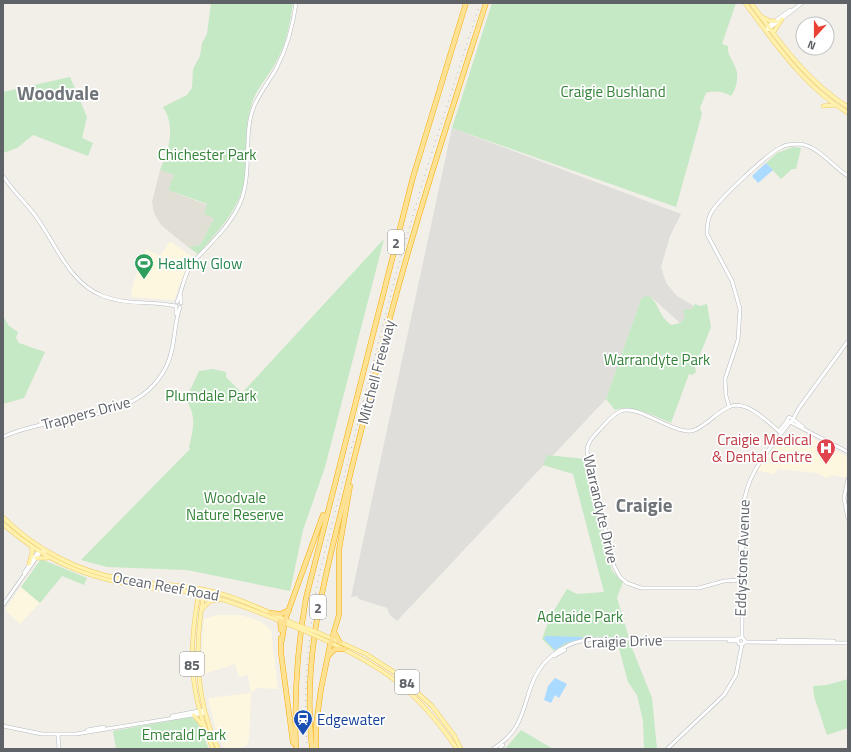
<svg xmlns="http://www.w3.org/2000/svg" width="851" height="752" font-family="'Titillium Web',sans-serif">
	<style>
		.commercial { fill: #fef7e0 }
		.industrial { fill: #e0deda }
		.education { fill: #e1ded6 }
		.green { fill: #c5e8c5 }
		.water { fill: #aadaff }
		.lines { fill: none; stroke-linecap: round; stroke-linejoin: round }
		.secondary-casing { stroke: #b6babf; stroke-width: 4 }
		.primary-casing { stroke: #f2c960; stroke-width: 4.5 }
		.highway-casing { stroke: #f9ab00; stroke-width: 5.5 }
		.secondary { stroke: #fff; stroke-width: 3 }
		.primary { stroke: #fff2af; stroke-width: 3.5 }
		.highway { stroke: #fde293; stroke-width: 4.5 }
		.rail { stroke: #b6b7b8; stroke-width: 1; stroke-dasharray: 1 5; stroke-linecap: butt }
		.primary-bridge-casing { stroke: #f2c960; stroke-width: 4.5; stroke-linecap: butt }
		.primary-bridge { stroke: #fff2af; stroke-width: 3.5 }
		.labels { text-anchor: middle; dominant-baseline: central; stroke-width: 3.5; stroke-linejoin: round; paint-order: stroke }
		.shield { fill: #fff; stroke: #8f9295; stroke-width: 1 }
		.shield-label { font-size: 14px; font-weight: bold; fill: #5f6368 }
		.park-label { font-size: 15px; fill: #348238; stroke: #fff }
		.leisure-label { font-size: 15px; fill: #27864d; stroke: #fff; text-anchor: start }
		.street-label { font-size: 15px; fill: #5f6368; stroke: #fff }
		.health-label { font-size: 15px; fill: #be3a42; stroke: #fff; text-anchor: end }
		.transit-label { font-size: 15px; fill: #164399; stroke: #fff; text-anchor: start }
		.district-label { font-size: 19px; font-weight: bold; fill: #70757a; stroke: #fff }
	</style>
	<rect width="100%" height="100%" fill="#f1efe8"/>
	<!-- commercial -->
	<g class="commercial">
		<polygon points="170,241 194,258 179,286 175,299 173,300 131,297 133,284 146,249 160,256"/>
		<polygon points="802,433 848,457 848,473 846,478 834,475 826,478 817,473 779,469 773,474 755,470 759,463 779,438 792,447"/>
		<polygon points="21,587 40,603 20,624 6,611 6,608"/>
		<polygon points="216,615 240,615 260,621 271,630 278,689 257,688 251,693 249,741 246,746 238,749 223,747 216,730 208,698 251,693 248,675 239,677 235,664 204,674 201,665 204,619"/>
	</g>
	<!-- industrial -->
	<polygon class="industrial" points="452,128 681,214 670,236 661,267 666,283 677,296 694,306 680,323 651,297 641,299 606,399 397,621 390,615 387,608 359,599 357,596 351,597"/>
	<!-- education -->
	<polygon class="education" points="160,170 174,175 168,190 207,205 214,218 200,245 188,247 161,225 154,213 152,202"/>
	<!-- green -->
	<g class="green">
		<path d="M 211,3 L 293,3 C 290,24 286,45 275,64 C 268,77 256,89 252,103 C 243,129 248,155 244,181 C 239,211 217,232 198,254 L 188,247 L 200,245 L 214,218 L 204,214 L 207,204 L 168,190 L 174,175 L 160,170 C 169,149 176,127 163,107 L 187,95 L 192,88 L 193,69 L 200,56 L 202,43 L 207,34 Z"/>
		<path d="M 492,3 L 736,3 L 722,44 L 728,46 C 727,56 733,59 736,69 C 739,76 736,90 731,96 C 725,92 714,90 706,93 L 700,108 L 702,114 L 676,207 L 452,128 Z"/>
		<polygon points="70,77 87,117 82,138 93,143 88,156 33,135 17,148 3,153 3,92"/>
		<polygon points="793,147 801,148 796,169 792,169 781,179 766,163 777,153"/>
		<path d="M 384,239 L 325,467 L 303,530 L 290,591 L 187,570 L 107,567 L 81,560 L 190,449 L 189,447 C 193,430 197,417 187,402 L 188,395 L 199,371 L 213,369 L 226,372 L 226,377 L 242,393 Z"/>
		<path d="M 646,296 L 651,297 C 660,307 659,316 671,325 L 680,323 L 685,317 L 683,311 L 686,309 L 691,310 L 695,304 L 700,306 L 707,304 L 711,327 L 695,367 L 696,372 L 692,375 L 689,374 L 671,423 C 653,416 634,404 615,410 L 606,399 L 641,299 Z"/>
		<polygon points="3,316 9,326 18,332 16,338 19,343 45,352 24,398 3,404"/>
		<path d="M 547,455 L 585,459 L 586,473 L 612,571 L 623,582 L 617,598 L 632,648 L 652,698 L 657,749 L 644,749 L 643,721 L 637,695 L 628,682 L 616,637 C 594,637 573,638 554,651 L 542,639 L 550,617 L 567,589 L 577,594 L 604,592 L 573,474 L 543,465 Z"/>
		<polygon points="41,559 87,578 84,585 62,576 40,603 21,587"/>
		<polygon points="848,679 848,728 827,735 814,696 813,686 827,685"/>
		<polygon points="192,717 198,724 209,749 116,749 113,731"/>
		<polygon points="521,730 553,749 505,749"/>
	</g>
	<!-- water -->
	<g class="water">
		<polygon points="766,163 773,170 758,183 752,176"/>
		<polygon points="546,636 582,637 582,639 565,643 555,650 544,639"/>
		<polygon points="555,678 567,684 559,698 555,695 551,703 544,700 548,686"/>
	</g>
	<g class="lines">
		<!-- secondary casing -->
		<g class="secondary-casing">
			<g id="secondary">
				<polyline points="767,27 790,10"/>
				<polyline points="766,31 802,3"/>
				<path d="M 3,176 C 12,190 24,201 34,214 C 55,241 68,283 103,296 C 126,305 152,301 176,306"/>
				<path d="M 177,302 C 183,289 184,272 194,261 C 211,243 234,222 242,198 C 252,168 243,133 254,106 C 260,93 269,81 276,69 C 287,48 293,26 296,3"/>
				<polyline points="181,303 181,296"/>
				<polyline points="176,306 176,314"/>
				<path d="M 729,406 L 726,396 L 725,379 L 738,340 L 740,309 L 732,281 L 707,234 C 707,227 707,220 711,213 C 717,201 769,152 782,147 C 787,144 794,144 800,144 C 818,146 833,167 848,176"/>
				<polyline points="793,419 789,417 787,420 789,422 792,421 799,408 848,341"/>
				<polyline points="793,419 803,427"/>
				<polyline points="790,422 848,452"/>
				<polyline points="39,425 67,418"/>
				<polyline points="779,431 787,421"/>
				<path d="M 3,437 C 55,412 136,427 166,367 C 176,348 173,326 180,307"/>
				<polyline points="848,479 844,498 848,519"/>
				<polyline points="740,555 741,543"/>
				<polyline points="24,573 37,553 46,551"/>
				<path d="M 742,580 L 724,581 L 699,588 L 641,588 L 627,583 L 620,577 L 614,566 L 587,452 C 587,441 595,435 602,427 C 608,421 613,414 621,411 C 638,405 668,430 687,431 C 695,432 700,427 706,423 C 713,418 721,410 729,407 C 746,399 768,422 781,433"/>
				<polyline points="3,605 39,554 38,550"/>
				<path d="M 742,637 L 737,639 L 739,644 L 743,644 L 745,641 L 742,637 L 742,629 L 743,509 C 746,473 769,450 790,422"/>
				<polyline points="778,640 834,641"/>
				<polyline points="729,641 737,641"/>
				<polyline points="744,642 848,643"/>
				<polyline points="554,656 565,650"/>
				<polyline points="172,716 204,710"/>
				<polyline points="3,726 42,734 76,734 205,713"/>
				<polyline points="87,730 104,727"/>
				<polyline points="58,735 59,749"/>
				<path d="M 493,749 C 503,742 511,736 517,725 C 525,711 527,694 534,679 C 545,655 569,640 595,639 L 737,639"/>
				<polyline points="499,749 503,745"/>
				<polyline points="667,749 724,695 736,675 742,644"/>
			</g>
		</g>
		<!-- primary casing -->
		<g class="primary-casing">
			<g id="primary">
				<path d="M 745,3 C 775,43 804,87 848,113"/>
				<path d="M 751,3 C 779,41 807,82 848,107"/>
				<polyline points="762,17 770,21 776,21"/>
				<polyline points="773,33 782,19"/>
				<polyline points="823,106 835,105"/>
				<path d="M 3,517 C 35,549 77,571 122,579 C 148,584 175,584 201,589 C 234,595 266,611 297,625"/>
				<path d="M 3,524 C 48,564 92,580 151,588 C 168,590 185,590 202,594 C 235,602 266,615 297,628"/>
				<polyline points="36,558 48,558"/>
				<polyline points="29,564 32,554 32,547"/>
				<path d="M 199,592 C 188,651 189,692 213,749"/>
				<path d="M 204,593 C 194,647 195,698 218,749"/>
				<polyline points="202,609 210,601 219,600"/>
				<polyline points="319,633 366,654 397,674 432,706 454,735 461,749"/>
				<path d="M 318,637 C 383,666 417,690 457,749"/>
				<polyline points="194,715 202,725"/>
			</g>
		</g>
		<!-- highway casing -->
		<g class="highway-casing">
			<g id="highway">
				<polyline points="270,613 281,614 289,610"/>
				<polyline points="280,621 281,630"/>
				<polyline points="334,632 340,643"/>
				<polyline points="281,638 281,653 293,743"/>
				<polyline points="282,640 285,620 323,515"/>
				<polyline points="328,656 335,649 345,649"/>
				<path d="M 296,749 C 294,698 297,648 306,598 L 413,177 L 466,3"/>
				<path d="M 312,749 C 301,647 329,565 352,467 C 365,416 377,365 391,314 C 419,209 453,106 486,3"/>
				<polyline points="316,749 316,725 321,689 330,645 339,615 339,550 350,486"/>
			</g>
		</g>
		<!-- secondary -->
		<use href="#secondary" class="secondary"/>
		<!-- primary -->
		<use href="#primary" class="primary"/>
		<!-- highway -->
		<use href="#highway" class="highway"/>
		<!-- rail -->
		<path class="rail" d="M 307,749 C 303,687 308,636 319,575 L 396,274 L 425,174 L 480,3"/>
		<!-- primary-bridge casing -->
		<g class="primary-bridge-casing">
			<g id="primary-bridge">
				<polyline points="297,625 319,633"/>
				<polyline points="297,628 318,637"/>
			</g>
		</g>
		<!-- primary-bridge -->
		<use href="#primary-bridge" class="primary-bridge"/>
	</g>
	<!-- icons -->
	<defs>
		<g id="stadium-pin" transform="scale(1)"><path d="M0 17L-7.5 6A9.5 9.5 0 1 1 7.5 6Z" fill="#2e9e5b" stroke="#fff"/><path d="M0-5a6.5 5 0 1 0 0 10a6.5 5 0 1 0 0-10ZM-3.5-1.8h7v3.6h-7Z" fill="#fff"/></g>
		<g id="hospital-pin" transform="scale(1)"><path d="M0 17L-7.5 6A9.5 9.5 0 1 1 7.5 6Z" fill="#e0444e" stroke="#fff"/><path d="M-5-5h3v3.5h4V-5h3V5h-3V1.5h-4V5h-3Z" fill="#fff"/></g>
		<g id="station-pin" transform="scale(1)"><path d="M0 17L-7.5 6A9.5 9.5 0 1 1 7.5 6Z" fill="#1a4fb4" stroke="#fff"/><path d="M-3-6H3Q5-6 5-4V2Q5 4 3 4L4.5 6H3L1.5 4h-3L-3 6H-4.5L-3 4Q-5 4-5 2V-4Q-5-6-3-6ZM-3.5-4v3h7v-3ZM-3.5 1v1.5H-2V1ZM2 1v1.5H3.5V1Z" fill="#fff"/></g>
	</defs>
	<g fill-rule="evenodd">
		<use href="#stadium-pin" x="144" y="263"/>
		<use href="#hospital-pin" x="826" y="448"/>
		<use href="#station-pin" x="303" y="719"/>
	</g>
	<g class="labels">
		<!-- shield labels -->
		<g class="shield">
			<rect x="388" y="230" width="16" height="24" rx="3"/>
			<rect x="310" y="595" width="16" height="24" rx="3"/>
			<rect x="180" y="652" width="24" height="24" rx="3"/>
			<rect x="395" y="670" width="24" height="24" rx="3"/>
		</g>
		<g class="shield-label">
			<text x="396" y="242">2</text>
			<text x="318" y="607">2</text>
			<text x="192" y="664">85</text>
			<text x="407" y="682">84</text>
		</g>
		<!-- park labels -->
		<g class="park-label">
			<text x="613" y="91">Craigie Bushland</text>
			<text x="207" y="154">Chichester Park</text>
			<text x="657" y="359">Warrandyte Park</text>
			<text x="211" y="395">Plumdale Park</text>
			<text x="235" y="497">Woodvale<tspan x="235" dy="17">Nature Reserve</tspan></text>
			<text x="580" y="616">Adelaide Park</text>
			<text x="184" y="734">Emerald Park</text>
		</g>
		<!-- leisure labels -->
		<g class="leisure-label">
			<text x="158" y="263">Healthy Glow</text>
		</g>
		<!-- street labels -->
		<g class="street-label">
			<text transform="translate(376 372) rotate(-75)">Mitchell Freeway</text>
			<text transform="translate(86 413) rotate(-15)">Trappers Drive</text>
			<text transform="translate(601 509) rotate(77)">Warrandyte Drive</text>
			<text transform="translate(742 558) rotate(-88)">Eddystone Avenue</text>
			<text transform="translate(166 586) rotate(10)">Ocean Reef Road</text>
			<text transform="translate(623 641) rotate(-2)">Craigie Drive</text>
		</g>
		<!-- health labels -->
		<g class="health-label">
			<text x="812" y="439">Craigie Medical<tspan x="812" dy="17">&amp; Dental Centre</tspan></text>
		</g>
		<!-- transit labels -->
		<g class="transit-label">
			<text x="317" y="719">Edgewater</text>
		</g>
		<!-- district labels -->
		<g class="district-label">
			<text x="58" y="92">Woodvale</text>
			<text x="644" y="504">Craigie</text>
		</g>
	</g>
	<!-- border -->
	<rect width="851" height="752" fill="none" stroke="#5f6368" stroke-width="8"/>
	<!-- north arrow -->
	<g transform="translate(815 36) rotate(201)"><circle r="19" fill="#ffffff" stroke="#bfc1c3"/>
	<path d="M0-3L7 15L0 10L-7 15Z" fill="#ea4335"/>
	<text y="-6" font-size="11" font-weight="bold" text-anchor="middle" fill="#5f6368">N</text>
	</g>
</svg>
